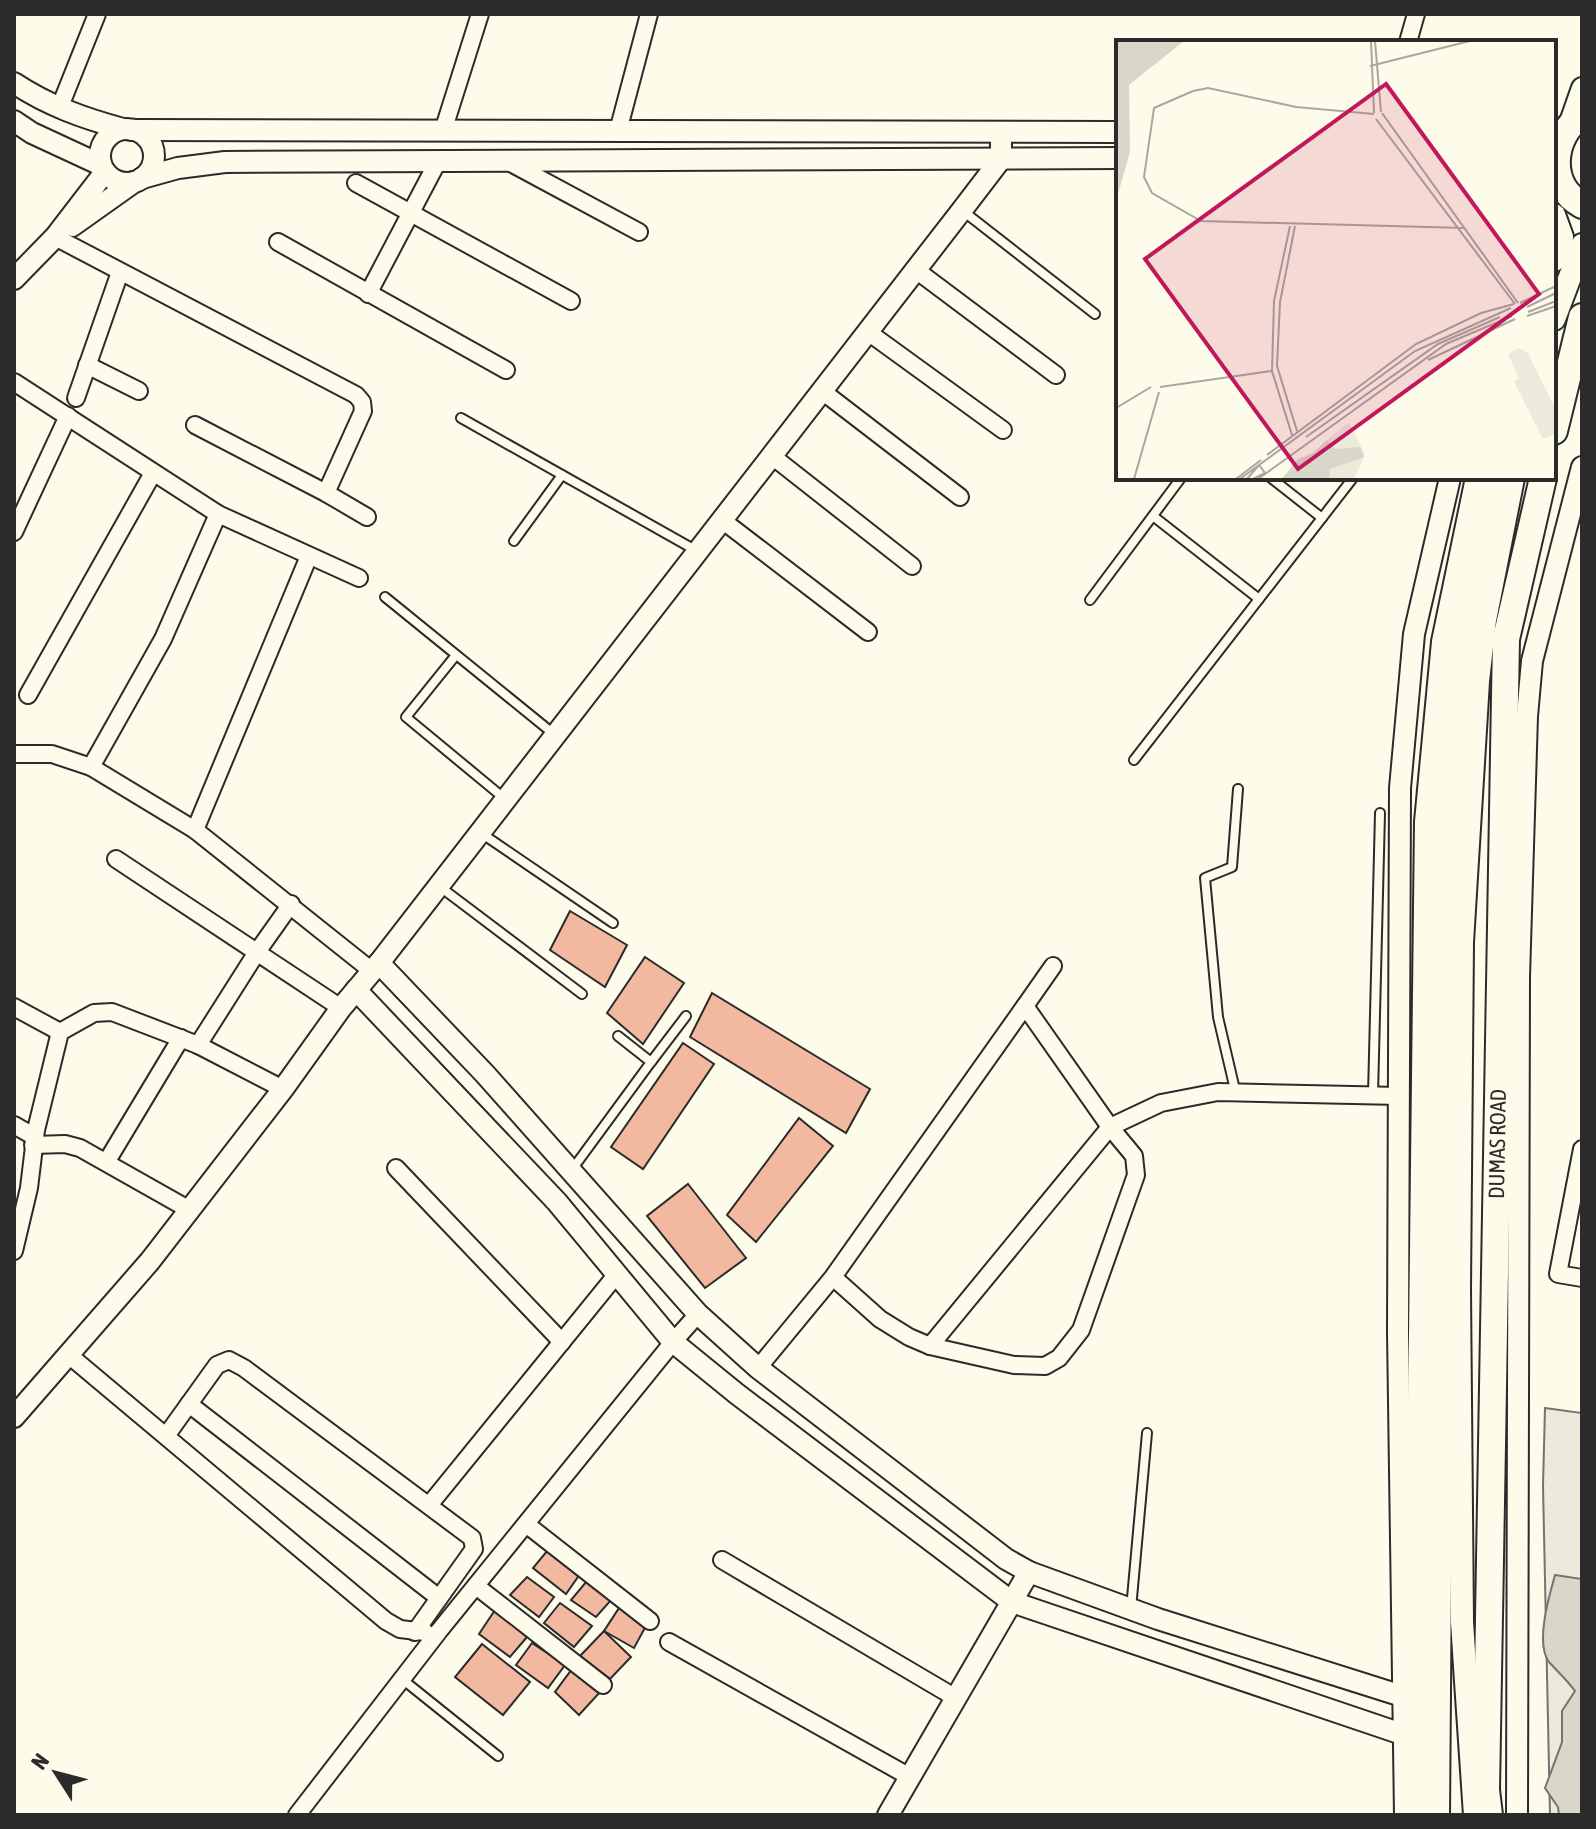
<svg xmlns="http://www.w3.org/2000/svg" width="1596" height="1829" font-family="'Asap Condensed',sans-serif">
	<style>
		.green { fill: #ecebdb; stroke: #74746e; stroke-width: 2 }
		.water { fill: #d8d7c9; stroke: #74746e; stroke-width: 2 }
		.building { fill: #f2b8a0; stroke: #2b2b2b; stroke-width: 2 }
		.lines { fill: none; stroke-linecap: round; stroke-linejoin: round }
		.service-casing { stroke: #2b2b2b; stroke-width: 12 }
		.minor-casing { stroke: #2b2b2b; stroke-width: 20 }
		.tertiary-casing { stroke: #2b2b2b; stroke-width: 24 }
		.secondary-casing { stroke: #2b2b2b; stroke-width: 26 }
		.primary-casing { stroke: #2b2b2b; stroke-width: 30 }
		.service { stroke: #fdfbea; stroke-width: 8 }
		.minor { stroke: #fdfbea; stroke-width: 16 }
		.tertiary { stroke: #fdfbea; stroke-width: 20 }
		.secondary { stroke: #fdfbea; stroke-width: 22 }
		.primary { stroke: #fdfbea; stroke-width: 26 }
		.labels { text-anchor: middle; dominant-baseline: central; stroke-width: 6; stroke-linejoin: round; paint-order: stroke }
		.street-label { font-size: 22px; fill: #2b2b2b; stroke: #fdfbea }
		.inset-road { fill: none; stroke: #a9a89e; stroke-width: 2 }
		.view { fill: #c2185b; fill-opacity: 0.15; stroke: #c2185b; stroke-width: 4 }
		.inset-edge { fill: none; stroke: #2b2b2b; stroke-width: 4 }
	</style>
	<rect width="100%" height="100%" fill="#fdfbea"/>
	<!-- green -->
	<polygon class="green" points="1545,1408 1582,1413 1582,1815 1550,1815 1543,1486"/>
	<!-- water -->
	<path class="water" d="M 1555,1575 L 1582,1579 L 1582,1815 L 1559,1815 L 1558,1807 L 1545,1788 L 1562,1742 L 1562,1711 L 1575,1691 C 1567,1680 1558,1672 1549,1662 C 1535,1644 1549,1596 1555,1575 Z"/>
	<!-- building -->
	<g class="building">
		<polygon points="570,911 627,945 605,987 550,950"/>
		<polygon points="645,957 684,983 643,1044 607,1013"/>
		<polygon points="712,993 870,1089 846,1133 690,1037"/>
		<polygon points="683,1043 714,1064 643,1169 611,1147"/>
		<polygon points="799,1118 833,1146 756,1242 727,1215"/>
		<polygon points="688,1184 746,1258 705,1288 647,1216"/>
		<polygon points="547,1551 580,1574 566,1594 533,1568"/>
		<polygon points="527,1577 554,1597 539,1617 510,1595"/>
		<polygon points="586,1582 612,1599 596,1617 571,1600"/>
		<polygon points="560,1603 592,1626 574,1647 544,1623"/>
		<polygon points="621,1605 647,1624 634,1648 604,1631"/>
		<polygon points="495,1610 527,1637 510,1657 479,1634"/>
		<polygon points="604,1631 631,1657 610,1679 580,1656"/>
		<polygon points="532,1643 565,1665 548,1688 516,1665"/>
		<polygon points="482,1644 530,1682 503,1715 455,1677"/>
		<polygon points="572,1669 601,1691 579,1715 555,1692"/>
	</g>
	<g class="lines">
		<!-- service casing -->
		<g class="service-casing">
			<g id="service">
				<polyline points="963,211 1095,314"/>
				<polyline points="461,418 697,551"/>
				<polyline points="1271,478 1322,518"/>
				<polyline points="1153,516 1259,599"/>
				<polyline points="514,541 562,475"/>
				<polyline points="385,597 555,735"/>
				<polyline points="1090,600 1181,478"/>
				<polyline points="456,655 406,717 505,799"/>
				<polyline points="1134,760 1353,478"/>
				<polyline points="481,833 613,923"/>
				<polyline points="439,886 582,994"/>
				<polyline points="651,1062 686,1016"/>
				<polyline points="1236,1094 1218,1017 1205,878 1232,867 1238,789"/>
				<polyline points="1373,1095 1380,813"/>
				<polyline points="571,1171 651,1062 618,1036"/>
				<polyline points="1131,1609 1147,1433"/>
				<polyline points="402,1679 498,1756"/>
			</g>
		</g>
		<!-- minor casing -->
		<g class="minor-casing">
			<g id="minor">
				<polyline points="1408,42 1416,14"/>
				<polyline points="59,109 97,14"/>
				<polyline points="443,131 480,14"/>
				<polyline points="618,131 649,14"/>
				<polyline points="507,161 639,232"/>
				<polyline points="356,183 571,301"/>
				<polyline points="55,237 356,395 362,402 363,411 326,493"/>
				<polyline points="278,242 506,370"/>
				<polyline points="916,270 1056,375"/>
				<polyline points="368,294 438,161"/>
				<polyline points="868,332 1003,430"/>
				<polyline points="87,365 139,391"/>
				<polyline points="14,382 218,514 359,578"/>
				<polyline points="822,391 960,497"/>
				<polyline points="76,398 120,272"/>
				<polyline points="195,425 326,493 367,517"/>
				<polyline points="772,456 912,566"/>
				<polyline points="722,520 868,632"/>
				<polyline points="14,532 68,416"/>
				<polyline points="28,695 153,473"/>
				<polyline points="14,754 52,754 91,767 195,830 372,971"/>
				<polyline points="91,767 163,639 218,514"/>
				<polyline points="195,830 309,556"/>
				<polyline points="116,859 341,1008"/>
				<polyline points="1025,1006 1053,966"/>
				<polyline points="14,1007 60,1032"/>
				<polyline points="198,1045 257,952 291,904"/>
				<polyline points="14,1125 35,1137"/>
				<polyline points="33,1145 65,1144 80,1148 188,1209"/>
				<polyline points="1582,1149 1558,1274 1582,1278"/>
				<polyline points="107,1161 181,1038"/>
				<polyline points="396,1168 562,1342"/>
				<polyline points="14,1251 29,1188 36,1130 60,1032 94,1013 112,1012 198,1045 283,1089"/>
				<polyline points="930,1346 1110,1127 1161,1103 1218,1092 1400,1096"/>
				<polyline points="70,1356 386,1621 400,1629 425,1632"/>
				<polyline points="758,1368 833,1277 1025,1006 1110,1127 1134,1156 1136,1175 1081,1330 1059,1358 1045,1366 1014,1365 930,1346 909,1337 880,1319 833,1277"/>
				<polyline points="189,1404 439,1598"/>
				<polyline points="166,1436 217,1365 229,1360 244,1368 472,1538 474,1549 415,1632"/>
				<polyline points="430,1504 617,1274"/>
				<polyline points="526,1524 650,1621"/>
				<polyline points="722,1560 956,1698"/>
				<polyline points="476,1586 603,1685"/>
				<polyline points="669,1642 910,1777"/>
				<polyline points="297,1815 439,1631 673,1342 698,1314"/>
			</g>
		</g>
		<!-- tertiary casing -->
		<g class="tertiary-casing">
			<g id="tertiary">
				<path d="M 14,83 C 49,106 83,118 123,129"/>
				<polyline points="14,121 32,133 101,165"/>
				<polyline points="1569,125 1582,88"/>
				<circle cx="127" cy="156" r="27"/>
				<polyline points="131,130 1118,132"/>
				<polyline points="142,178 178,168 225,162 1118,158"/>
				<polyline points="72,226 134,182"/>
				<polyline points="14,279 55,237 105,172"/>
				<polyline points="379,963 485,1074 698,1314 758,1368 1006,1559 1029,1572 1158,1619 1402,1696"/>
				<polyline points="356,990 557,1202 673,1342 737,1394 1012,1602 1402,1734"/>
				<polyline points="14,1417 150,1261 283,1089 341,1008 379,963 962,210 1001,159 1001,132"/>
				<polyline points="888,1815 1029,1572"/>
				<polyline points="1405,1815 1398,1332 1400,788 1414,634 1450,478"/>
				<polyline points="1517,1815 1519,977 1527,716 1532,661 1582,467"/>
			</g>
		</g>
		<!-- secondary casing -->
		<g class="secondary-casing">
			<g id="secondary">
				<polyline points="1554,215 1562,237 1554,260"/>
				<polyline points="1554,319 1582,245"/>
				<polyline points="1438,1815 1442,1323 1441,991 1458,694 1470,604 1496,478"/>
				<polyline points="1475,1815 1462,1622 1459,1290 1462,942 1478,681 1485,620 1513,478"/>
			</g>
		</g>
		<!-- primary casing -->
		<g class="primary-casing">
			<g id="primary">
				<path d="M 1582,115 C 1551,136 1546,185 1582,205"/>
				<polyline points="1554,431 1582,317"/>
				<polyline points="1425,1815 1418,1676 1428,822 1445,642 1479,478"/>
				<polyline points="1489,1815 1486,1790 1506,639 1543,478"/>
			</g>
		</g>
		<!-- service -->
		<use href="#service" class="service"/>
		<!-- minor -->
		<use href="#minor" class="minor"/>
		<!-- tertiary -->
		<use href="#tertiary" class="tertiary"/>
		<!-- secondary -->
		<use href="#secondary" class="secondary"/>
		<!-- primary -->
		<use href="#primary" class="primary"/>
	</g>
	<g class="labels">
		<!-- street labels -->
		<g class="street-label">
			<text transform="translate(1497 1144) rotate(-89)">DUMAS ROAD</text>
		</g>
	</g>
	<!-- overview -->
	<g transform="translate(1116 40)">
		<rect width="440" height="440" fill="#fdfbea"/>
		<path d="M 403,308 L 412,313 L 440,370 L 440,393 L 427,399 L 398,341 L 403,338 L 392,314 ZM 233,382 L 249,415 L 238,439 L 164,439 Z" fill="#ecebdb"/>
		<path d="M 0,1 L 68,1 L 13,45 L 14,112 L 0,161 ZM 211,400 L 219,409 L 244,407 L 248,417 L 214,429 L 213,439 L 166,439 L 182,419 L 198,413 Z" fill="#d8d7c9"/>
		<path class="inset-road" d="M 255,1 L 258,73M 259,1 L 265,72M 254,26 L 354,1M 266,73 L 402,263M 258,74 L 180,67 L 92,48 L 77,51 L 38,68 L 28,137 L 36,153 L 85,181 L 349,188M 260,79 L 399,264M 174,186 L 158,261 L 156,331 L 176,395M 179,186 L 164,262 L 161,326 L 181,391M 404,263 L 440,246M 411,267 L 440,253M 412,272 L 440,261M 411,276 L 440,266M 312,320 L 399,279M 44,347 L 155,331M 0,368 L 35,347M 190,397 L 322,304 L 384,277M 151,415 L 300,304 L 365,273 L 398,264M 18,439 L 43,352M 120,439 L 145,420M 124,439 L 299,311 L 395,268M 131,439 L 143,425 L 149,433 L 137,439M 142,439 L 330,304 L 396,276"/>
		<path class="view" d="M 270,44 L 423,254 L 182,429 L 29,219 Z"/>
		<rect width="440" height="440" class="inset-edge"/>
	</g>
	<!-- border -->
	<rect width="1596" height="1829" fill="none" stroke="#2b2b2b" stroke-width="32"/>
	<!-- north arrow -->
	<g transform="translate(56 1773) rotate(306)" stroke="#fdfbea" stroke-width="6" paint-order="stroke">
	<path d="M0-6L14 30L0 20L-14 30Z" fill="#2b2b2b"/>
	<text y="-12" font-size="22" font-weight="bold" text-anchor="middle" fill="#2b2b2b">N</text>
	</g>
</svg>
